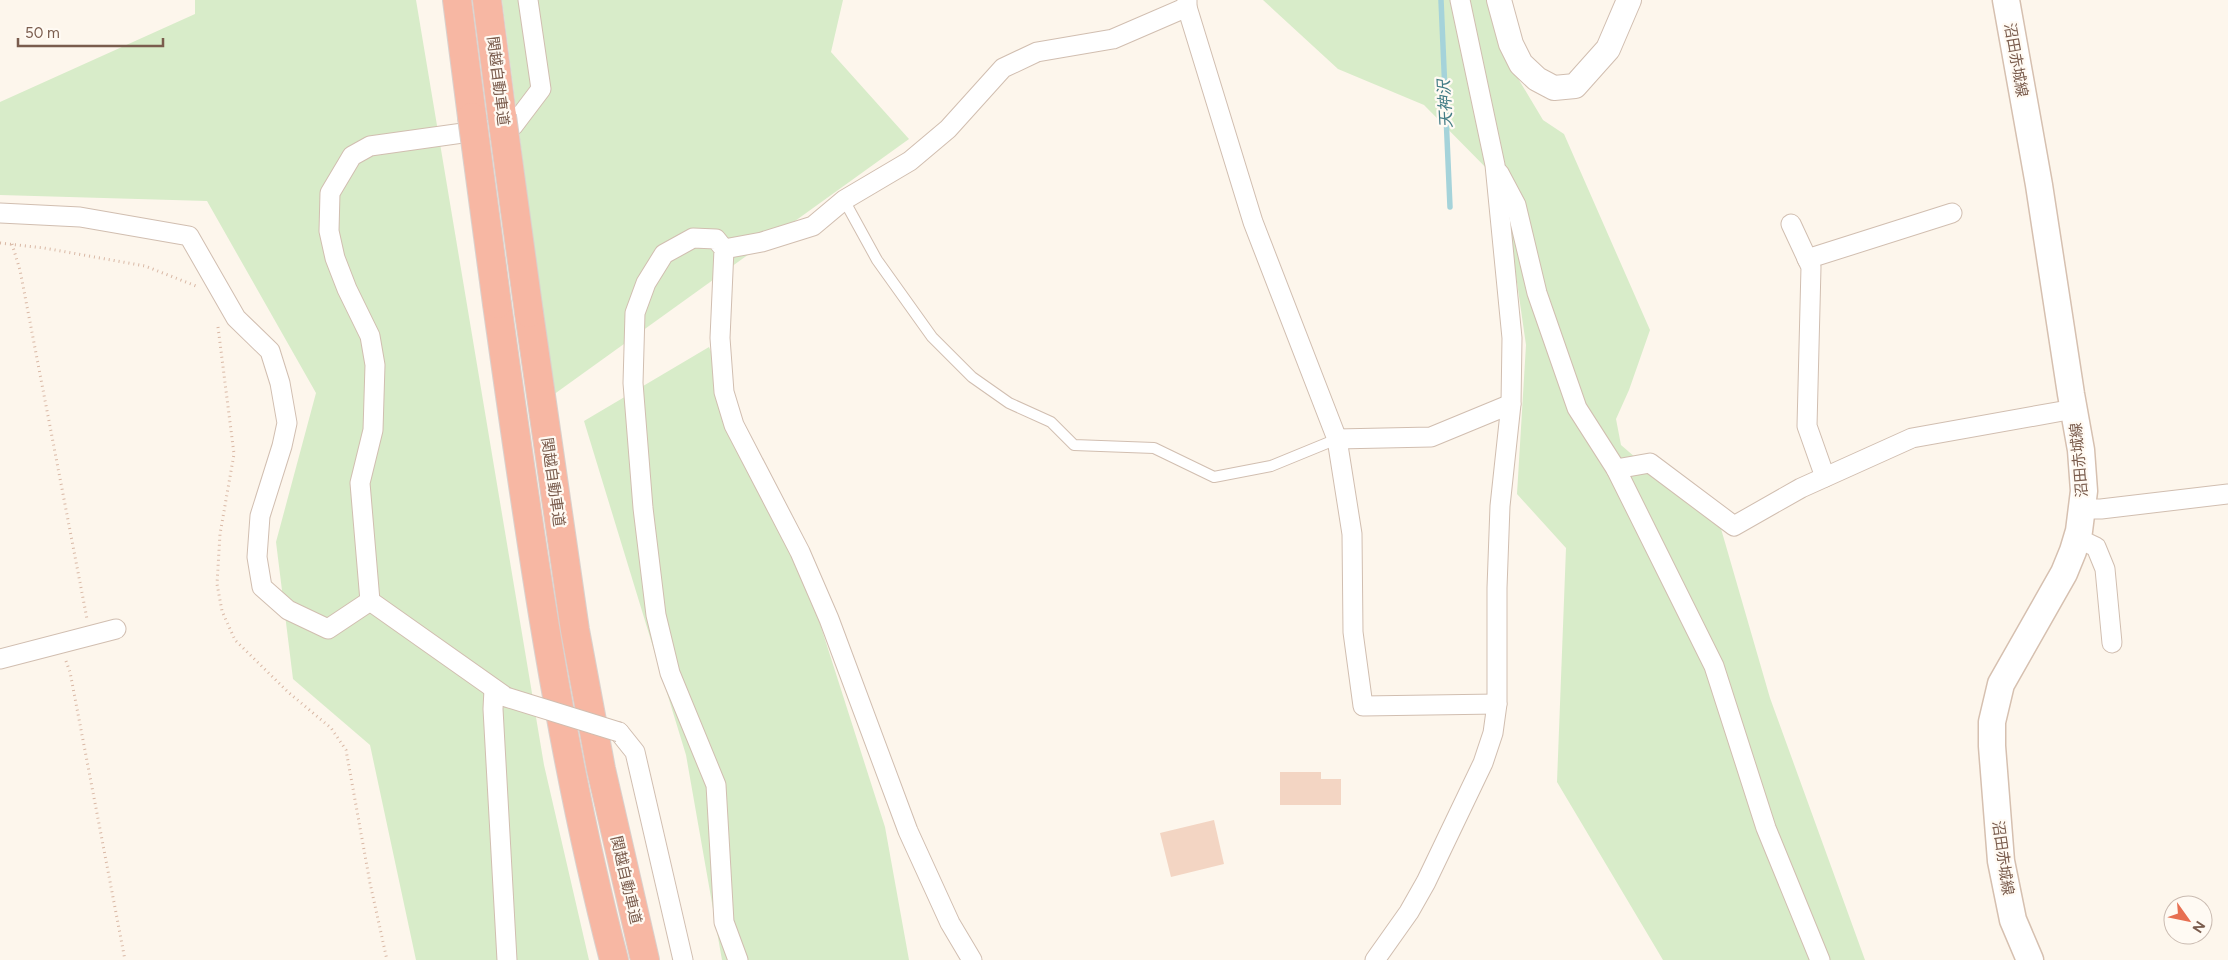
<svg xmlns="http://www.w3.org/2000/svg" width="2228" height="960" font-family="Figtree,'Noto Sans JP',sans-serif">
	<style>
		.green { fill: #d8ecc9 }
		.lines { fill: none; stroke-linecap: round; stroke-linejoin: round }
		.stream { stroke: #a5d3da; stroke-width: 5.5 }
		.building { fill: #f3d5c3 }
		.service-casing { stroke: #d1beb0; stroke-width: 12 }
		.minor-casing { stroke: #d1beb0; stroke-width: 21 }
		.tertiary-casing { stroke: #d1beb0; stroke-width: 26 }
		.secondary-casing { stroke: #d6c0b0; stroke-width: 29 }
		.motorway-casing { stroke: #dad1cd; stroke-width: 30 }
		.path { stroke: #d9b8a5; stroke-width: 3; stroke-dasharray: 1 4; stroke-linecap: butt }
		.service { stroke: #fff; stroke-width: 10 }
		.minor { stroke: #fff; stroke-width: 19 }
		.tertiary { stroke: #fff; stroke-width: 24 }
		.secondary { stroke: #fff; stroke-width: 26 }
		.motorway { stroke: #f7b7a3; stroke-width: 28 }
		.minor-bridge-casing { stroke: #d1beb0; stroke-width: 21; stroke-linecap: butt }
		.motorway-bridge-casing { stroke: #dad1cd; stroke-width: 30; stroke-linecap: butt }
		.minor-bridge { stroke: #fff; stroke-width: 19 }
		.motorway-bridge { stroke: #f7b7a3; stroke-width: 28 }
		.labels { text-anchor: middle; dominant-baseline: central; stroke-width: 4.5; stroke-linejoin: round; paint-order: stroke }
		.street-label { font-size: 15px; fill: #7a5c4d; stroke: #fffaf3 }
		.water-label { font-size: 16px; font-style: italic; fill: #437c86; stroke: #fffaf3 }
	</style>
	<rect width="100%" height="100%" fill="#fdf6ec"/>
	<!-- green -->
	<g class="green">
		<polygon points="195,0 416,0 544,765 589,960 416,960 370,745 293,679 276,542 316,393 207,201 0,195 0,102 195,14"/>
		<polygon points="502,0 843,0 831,52 909,139 553,395"/>
		<polygon points="1263,0 1487,0 1504,55 1543,120 1564,134 1650,330 1629,390 1616,419 1621,445 1665,483 1715,508 1770,698 1865,960 1663,960 1557,782 1566,548 1517,494 1526,345 1503,185 1424,105 1338,69"/>
		<polygon points="709,347 798,555 885,827 909,960 722,960 686,755 584,421"/>
	</g>
	<g class="lines">
		<!-- stream -->
		<polyline class="stream" points="1441,0 1450,207"/>
	</g>
	<!-- building -->
	<g class="building">
		<polygon points="1280,772 1321,772 1321,779 1341,779 1341,805 1280,805"/>
		<polygon points="1214,820 1224,864 1171,877 1160,833"/>
	</g>
	<g class="lines">
		<!-- service casing -->
		<g class="service-casing">
			<polyline id="service" points="844,200 877,260 932,337 972,377 1009,403 1051,422 1074,445 1154,448 1214,477 1271,466 1337,439"/>
		</g>
		<!-- minor casing -->
		<g class="minor-casing">
			<g id="minor">
				<polyline points="1187,0 1187,7 1253,222 1337,439 1352,534 1353,632 1363,706 1497,704"/>
				<polyline points="1499,173 1516,205 1537,293 1577,408 1616,469 1714,666 1766,828 1820,960"/>
				<polyline points="0,213 80,217 189,236 236,318 270,351 280,383 287,423 282,446 260,516 257,557 262,587 288,610 328,629 370,601"/>
				<polyline points="1791,224 1811,267 1807,426 1825,477"/>
				<polyline points="724,249 762,242 813,226 844,200 910,161 948,129 1003,68 1037,52 1113,39 1187,7"/>
				<polyline points="1807,259 1952,213"/>
				<polyline points="1337,439 1431,437 1511,404"/>
				<polyline points="1616,469 1650,463 1734,526 1801,488 1912,438 2074,409"/>
				<polyline points="2083,509 2101,509 2228,494"/>
				<polyline points="2077,538 2096,547 2105,569 2112,643"/>
				<polyline points="0,659 116,629"/>
				<polyline points="494,689 493,709 507,960"/>
				<polyline points="506,697 370,601 360,483 373,430 375,365 370,336 347,289 335,258 329,231 330,193 352,156 370,146 513,126 541,89 528,0"/>
				<polyline points="619,732 635,752 683,960"/>
				<polyline points="738,960 724,922 716,785 670,673 656,615 643,508 633,383 635,313 646,283 664,254 693,238 716,239 724,249 720,338 724,392 734,425 800,552 829,619 908,831 950,923 972,960"/>
				<polyline points="1375,960 1409,912 1426,882 1483,763 1493,733 1497,704 1497,588 1500,506 1511,404 1512,338 1495,165 1460,0"/>
			</g>
		</g>
		<!-- tertiary casing -->
		<g class="tertiary-casing">
			<polyline id="tertiary" points="1499,0 1511,44 1521,64 1537,79 1554,88 1575,86 1608,49 1629,0"/>
		</g>
		<!-- secondary casing -->
		<g class="secondary-casing">
			<polyline id="secondary" points="2006,0 2039,185 2071,394 2081,450 2084,491 2079,531 2073,551 2064,573 2001,684 1992,722 1992,746 2001,861 2013,920 2030,960"/>
		</g>
		<!-- motorway casing -->
		<g class="motorway-casing">
			<g id="motorway">
				<polyline points="457,0 472,117"/>
				<polyline points="487,0 502,116"/>
				<path d="M 497,304 C 528,524 558,745 614,960"/>
				<polyline points="529,313 575,630 601,769 645,960"/>
			</g>
		</g>
		<!-- path -->
		<g class="path">
			<polyline points="0,243 44,248 145,266 196,286"/>
			<polyline points="12,244 20,270 87,619"/>
			<polyline points="218,327 234,454 220,534 217,584 222,611 235,640 288,692 331,728 346,750 370,883 387,960"/>
			<polyline points="66,661 70,672 125,960"/>
		</g>
		<!-- service -->
		<use href="#service" class="service"/>
		<!-- minor -->
		<use href="#minor" class="minor"/>
		<!-- tertiary -->
		<use href="#tertiary" class="tertiary"/>
		<!-- secondary -->
		<use href="#secondary" class="secondary"/>
		<!-- motorway -->
		<use href="#motorway" class="motorway"/>
		<!-- minor-bridge casing -->
		<g class="minor-bridge-casing">
			<polyline id="minor-bridge" points="506,697 619,732"/>
		</g>
		<!-- motorway-bridge casing -->
		<g class="motorway-bridge-casing">
			<g id="motorway-bridge">
				<polyline points="502,116 529,313"/>
				<polyline points="472,117 497,304"/>
			</g>
		</g>
		<!-- minor-bridge -->
		<use href="#minor-bridge" class="minor-bridge"/>
		<!-- motorway-bridge -->
		<use href="#motorway-bridge" class="motorway-bridge"/>
	</g>
	<g class="labels">
		<!-- street labels -->
		<g class="street-label">
			<text transform="translate(2016 60) rotate(80)">沼田赤城線</text>
			<text transform="translate(498 81) rotate(83)">関越自動車道</text>
			<text transform="translate(2079 460) rotate(-95)">沼田赤城線</text>
			<text transform="translate(553 482) rotate(82)">関越自動車道</text>
			<text transform="translate(2003 858) rotate(82)">沼田赤城線</text>
			<text transform="translate(626 880) rotate(77)">関越自動車道</text>
		</g>
		<!-- water labels -->
		<g class="water-label">
			<text transform="translate(1445 104) rotate(-93)">天神沢</text>
		</g>
	</g>
	<!-- north arrow -->
	<g transform="translate(2188 920) rotate(123)"><circle r="24" fill="#fffaf3" stroke="#cabbb1"/>
	<path d="M0-4L9 19L0 12L-9 19Z" fill="#e76f51"/>
	<text y="-8" font-size="14" font-weight="bold" text-anchor="middle" fill="#7a5c4d">N</text>
	</g>
	<!-- scale -->
	<path d="M18 38v8h145v-8" fill="none" stroke="#7a5c4d" stroke-width="2.5"/>
	<text x="25" y="38" font-size="15" fill="#7a5c4d" stroke="#fffaf3" stroke-width="4" paint-order="stroke">50 m</text>
</svg>
